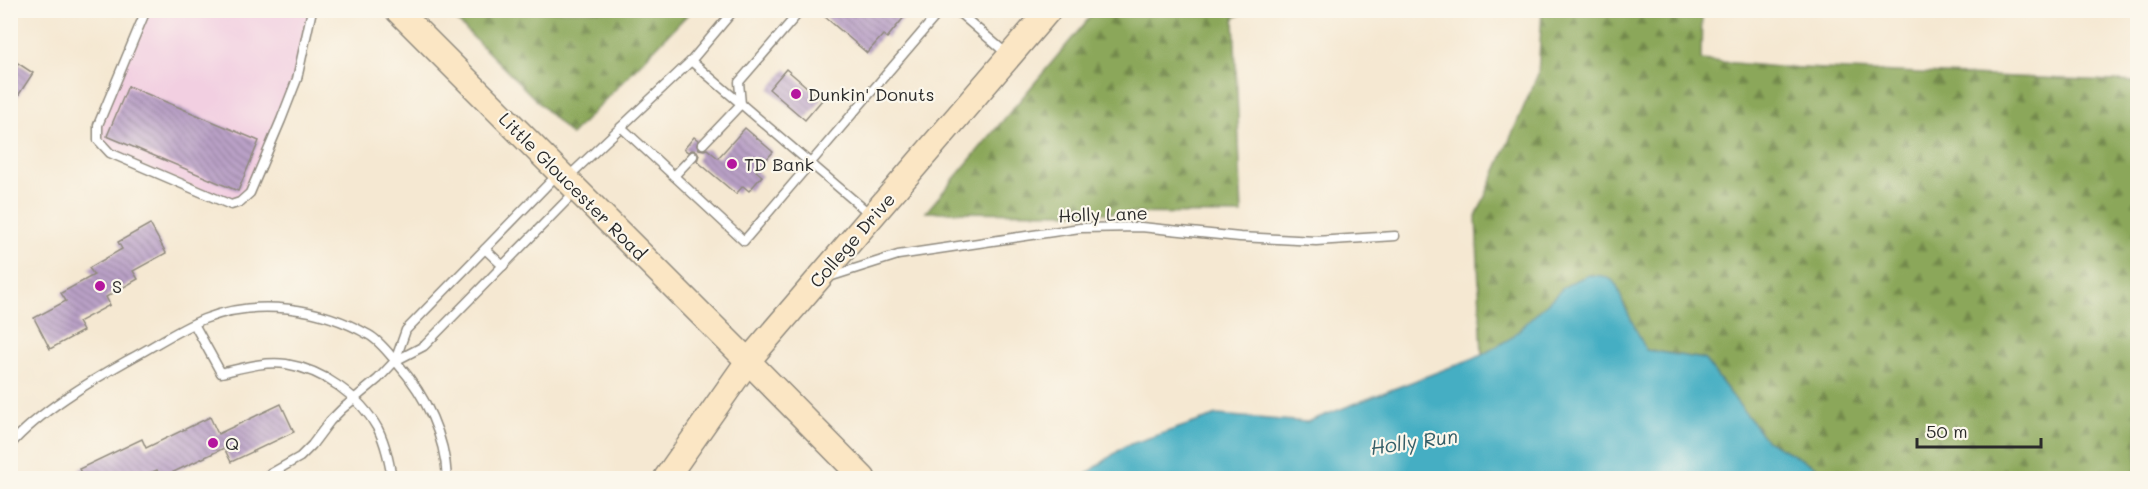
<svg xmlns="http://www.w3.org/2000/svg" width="2148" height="489" font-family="Mali,sans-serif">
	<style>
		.built { fill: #f2cfe1 }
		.forest { fill: url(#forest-firs); stroke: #5b6942; stroke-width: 1.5 }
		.water { fill: #44aec3; stroke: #386c77; stroke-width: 1.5 }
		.building { fill: url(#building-back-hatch) }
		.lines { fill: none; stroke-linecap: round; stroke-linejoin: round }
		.lane-casing { stroke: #908a7e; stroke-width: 11 }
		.secondary-casing { stroke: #908a7e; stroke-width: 27 }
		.lane { stroke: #fff; stroke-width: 8 }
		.secondary { stroke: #fbe6c4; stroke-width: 24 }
		.poi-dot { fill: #b5179e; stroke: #fbf7ec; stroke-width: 2 }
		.labels { text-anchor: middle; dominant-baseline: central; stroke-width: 4.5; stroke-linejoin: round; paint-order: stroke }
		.poi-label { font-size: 18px; fill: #2b2b2b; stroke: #fbf7ec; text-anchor: start }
		.street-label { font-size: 18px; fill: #2b2b2b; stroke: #fbf7ec }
		.water-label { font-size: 20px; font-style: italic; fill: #355f68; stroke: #fbf7ec }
	</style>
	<defs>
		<pattern id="forest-firs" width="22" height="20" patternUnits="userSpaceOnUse" patternTransform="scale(1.5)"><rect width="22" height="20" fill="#8ba75a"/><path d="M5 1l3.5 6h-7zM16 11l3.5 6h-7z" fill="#72884b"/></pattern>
		<pattern id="building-back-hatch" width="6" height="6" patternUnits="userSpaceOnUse" patternTransform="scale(1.5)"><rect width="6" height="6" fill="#b9a0c6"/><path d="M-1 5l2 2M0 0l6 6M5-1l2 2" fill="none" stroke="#9783a1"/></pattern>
	</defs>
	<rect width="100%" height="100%" fill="#fbf7ec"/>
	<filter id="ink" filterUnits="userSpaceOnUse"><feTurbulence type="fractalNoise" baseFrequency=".0167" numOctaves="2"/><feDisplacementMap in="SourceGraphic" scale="12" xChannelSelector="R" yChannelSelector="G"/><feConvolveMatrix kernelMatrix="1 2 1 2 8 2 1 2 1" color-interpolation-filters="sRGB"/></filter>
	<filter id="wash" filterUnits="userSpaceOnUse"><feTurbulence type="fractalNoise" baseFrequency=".008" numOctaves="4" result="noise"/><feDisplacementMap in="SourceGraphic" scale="24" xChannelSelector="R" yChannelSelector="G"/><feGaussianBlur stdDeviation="1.35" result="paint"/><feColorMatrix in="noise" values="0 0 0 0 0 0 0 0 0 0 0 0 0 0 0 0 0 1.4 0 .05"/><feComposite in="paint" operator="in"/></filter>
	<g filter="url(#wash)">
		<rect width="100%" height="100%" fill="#f5e8d2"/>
		<!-- built -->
		<polygon class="built" points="146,10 312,11 297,79 252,189 236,204 105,151 98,125"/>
		<!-- forest -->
		<g class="forest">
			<polygon points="1096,10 1245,11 1234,18 1242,214 926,212"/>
			<polygon points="447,11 691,11 571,135"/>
			<polygon points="1542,11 1702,11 1701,60 1778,67 2137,82 2137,478 1836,478 1766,440 1704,359 1646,350 1495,348 1482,355 1476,217 1538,74"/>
		</g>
		<!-- water -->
		<polygon class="water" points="1589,275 1603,276 1612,280 1617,286 1623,303 1646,350 1704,359 1766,440 1836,478 1081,478 1125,446 1217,415 1307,422 1482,355 1511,338 1564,287 1574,281"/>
		<g id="blocks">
			<!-- building -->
			<g class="building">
				<polygon points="817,10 910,10 887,38 883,35 867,53"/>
				<polygon points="10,58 33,73 10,108"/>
				<polygon points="786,69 822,100 805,120 769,89"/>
				<polygon points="128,86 259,141 238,191 107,136"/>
				<polygon points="745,128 773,152 756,171 762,176 749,191 743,186 736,194 697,161 699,155 697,151 692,150 688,152 684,149 694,137 698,140 697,145 699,149 704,150 707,149 718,158"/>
				<polygon points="150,224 166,253 133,271 138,279 106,297 110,305 78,322 83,331 50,349 34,318 66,301 61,293 94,275 89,268 122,249 118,242"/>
				<polygon points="281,404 294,432 231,462 224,448 161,478 157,470 139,478 84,478 79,469 142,439 146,448 210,417 218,434"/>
			</g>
		</g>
	</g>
	<g filter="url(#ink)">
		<use href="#blocks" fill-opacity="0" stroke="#908a7e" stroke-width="1.5"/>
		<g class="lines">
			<!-- lane casing -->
			<g class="lane-casing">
				<g id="lane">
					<polyline points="956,10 1007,54"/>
					<polyline points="144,15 98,125 98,140 110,153 231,205 240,202 250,193 281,120 297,79 312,10"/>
					<polyline points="691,61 871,215"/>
					<polyline points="621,127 744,241 941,10"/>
					<polyline points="703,144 741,104 739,82 796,16 790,10"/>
					<polyline points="674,176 693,156"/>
					<polyline points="567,178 691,61 734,10"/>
					<polyline points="485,249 503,266"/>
					<polyline points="829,277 898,255 1080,228 1141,227 1240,237 1316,241 1395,236"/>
					<path d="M 194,324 L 221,373 C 242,368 264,361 286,364 C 323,370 360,396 378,429 C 386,445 389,462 392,478"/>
					<polyline points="395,361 406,330 559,173"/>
					<path d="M 10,445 C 39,412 89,382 128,360 C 153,347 177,330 204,319 C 257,298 320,307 369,335 C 380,341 390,355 398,364 C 426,396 445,436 447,478"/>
					<polyline points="263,478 300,457 312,445 330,421 342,409 378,379 395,361 424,346 576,191"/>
				</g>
			</g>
			<!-- secondary casing -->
			<g class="secondary-casing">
				<g id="secondary">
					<polyline points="397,10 748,361 863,478"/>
					<polyline points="666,478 748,361 1049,10"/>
				</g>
			</g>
			<!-- lane -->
			<use href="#lane" class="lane"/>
			<!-- secondary -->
			<use href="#secondary" class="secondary"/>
		</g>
	</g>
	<!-- markers -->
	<g class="poi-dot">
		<circle cx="796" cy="94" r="6"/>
		<circle cx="732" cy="164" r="6"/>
		<circle cx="100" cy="286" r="6"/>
		<circle cx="213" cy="443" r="6"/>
	</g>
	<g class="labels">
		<!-- poi labels -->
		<g class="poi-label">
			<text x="808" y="94">Dunkin' Donuts</text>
			<text x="744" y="164">TD Bank</text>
			<text x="112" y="286">S</text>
			<text x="225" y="443">Q</text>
		</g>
		<!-- street labels -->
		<g class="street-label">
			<text transform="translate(573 186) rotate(45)">Little Gloucester Road</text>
			<text transform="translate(1103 214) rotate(-2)">Holly Lane</text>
			<text transform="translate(852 240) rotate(-49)">College Drive</text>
		</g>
		<!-- water labels -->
		<g class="water-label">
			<text transform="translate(1414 441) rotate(-8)">Holly Run</text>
		</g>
	</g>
	<!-- margin -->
	<rect width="2148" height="489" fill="none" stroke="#fbf7ec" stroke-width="36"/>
	<!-- scale -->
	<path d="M1917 438v9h124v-9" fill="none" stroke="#2b2b2b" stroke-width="3"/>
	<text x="1926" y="438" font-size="18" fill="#2b2b2b" stroke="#fbf7ec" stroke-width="4.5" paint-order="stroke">50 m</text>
</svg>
